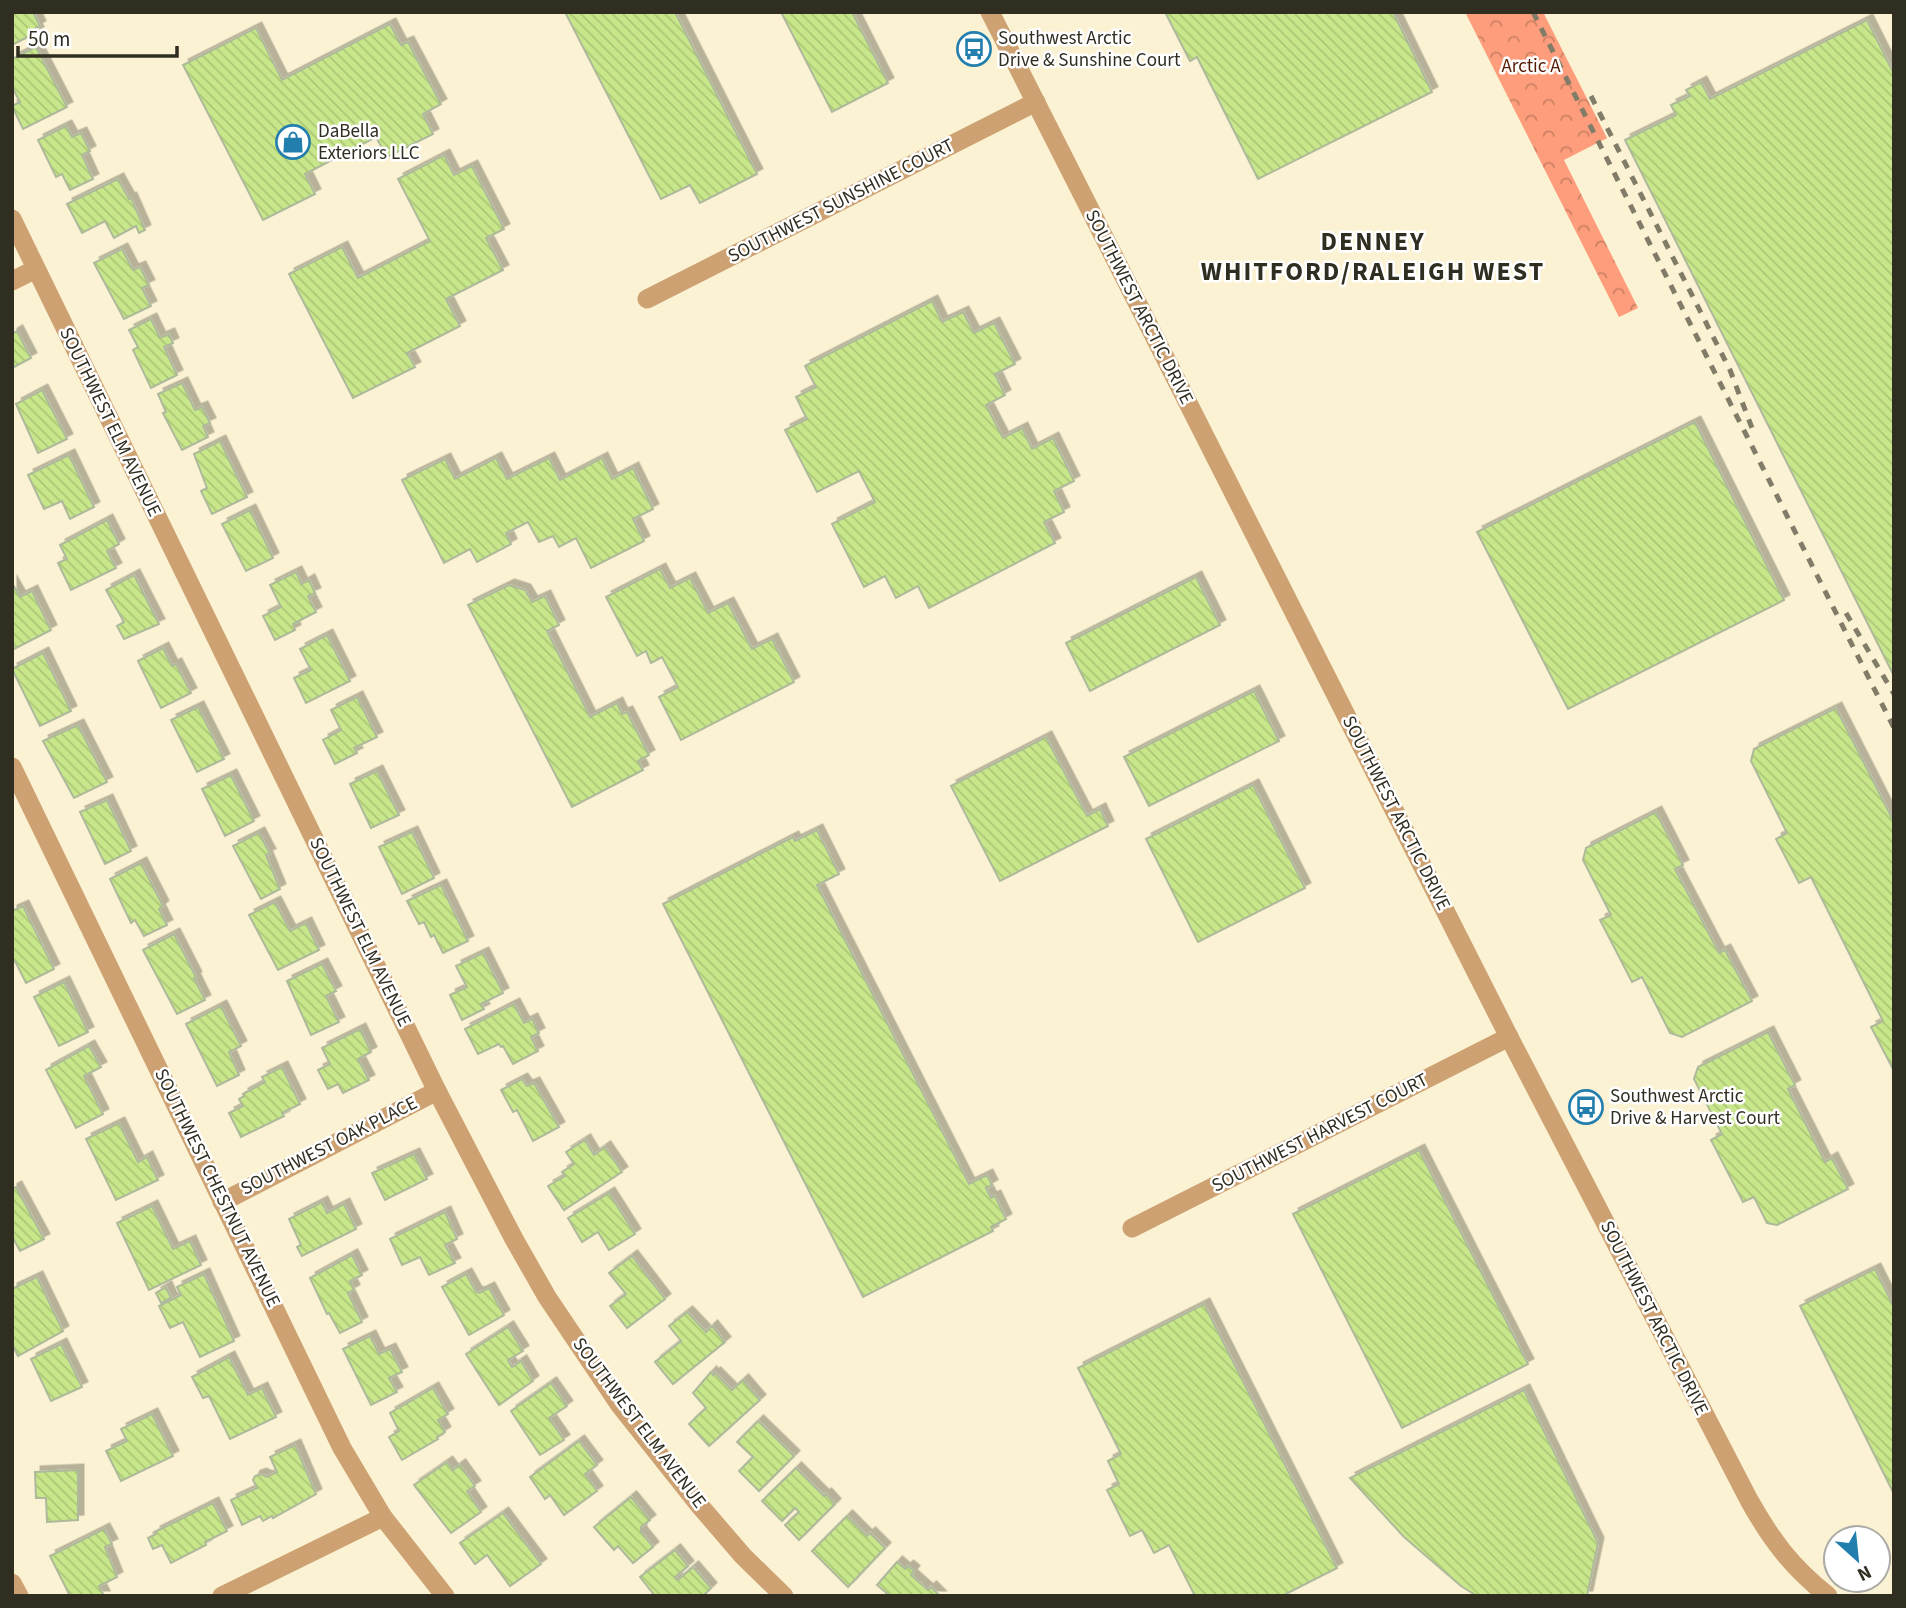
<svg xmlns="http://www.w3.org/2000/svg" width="1906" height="1608" font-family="'Source Sans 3',sans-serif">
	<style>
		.forest { fill: url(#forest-crowns) }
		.building { fill: url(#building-back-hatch); stroke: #aeb99c; stroke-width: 2; filter: url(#shadow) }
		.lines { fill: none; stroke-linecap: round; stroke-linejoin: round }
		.minor { stroke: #cda171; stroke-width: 19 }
		.tertiary { stroke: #cda171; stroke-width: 19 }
		.rail { stroke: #817c68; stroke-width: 5; stroke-dasharray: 9 9; stroke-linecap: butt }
		.labels { text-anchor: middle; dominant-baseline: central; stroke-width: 5; stroke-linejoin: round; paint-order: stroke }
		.poi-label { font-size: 19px; fill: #302d21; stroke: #fff; text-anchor: start }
		.park-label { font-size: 19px; fill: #551c03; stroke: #fff }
		.street-label { font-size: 19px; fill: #302d21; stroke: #fff }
		.district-label { font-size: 26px; font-weight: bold; letter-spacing: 2px; fill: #302d21; stroke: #fff }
	</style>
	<defs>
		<pattern id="forest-crowns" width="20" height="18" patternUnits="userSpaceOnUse" patternTransform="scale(1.75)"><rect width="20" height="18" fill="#fd9d7b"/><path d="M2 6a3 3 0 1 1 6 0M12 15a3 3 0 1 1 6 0" fill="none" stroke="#cd8064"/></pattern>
		<pattern id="building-back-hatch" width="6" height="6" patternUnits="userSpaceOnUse" patternTransform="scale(1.75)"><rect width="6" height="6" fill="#c8e78a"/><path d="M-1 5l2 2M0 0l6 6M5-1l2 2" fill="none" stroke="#acc677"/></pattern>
		<filter id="shadow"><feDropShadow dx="5.5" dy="-5.5" stdDeviation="0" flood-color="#0004"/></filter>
	</defs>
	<rect width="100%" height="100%" fill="#faf2d2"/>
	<!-- forest -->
	<polygon class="forest" points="1465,12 1543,12 1607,138 1564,160 1638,308 1619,317"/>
	<!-- building -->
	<g class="building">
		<polygon points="12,12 33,12 40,26 36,28 38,32 12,45"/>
		<polygon points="565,12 675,12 757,174 700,203 690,185 661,199"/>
		<polygon points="781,12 852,12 888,83 832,112"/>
		<polygon points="1165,12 1393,12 1432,92 1258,179 1197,57 1190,61"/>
		<polygon points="1867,20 1894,74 1894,676 1625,140 1676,115 1671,105 1690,96 1686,90 1701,82 1710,99"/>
		<polygon points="390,24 401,45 408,42 441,104 423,114 433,134 387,157 376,137 305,174 315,194 263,220 183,65 256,28 282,80"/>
		<polygon points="36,47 67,107 23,129 12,106 20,102 12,87 12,59"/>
		<polygon points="66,126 72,137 81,133 90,151 82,155 93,179 70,190 62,174 56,177 38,140"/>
		<polygon points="444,155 454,175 472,166 504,229 486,238 503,270 446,299 460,326 407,353 415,367 353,398 289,274 342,247 358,278 430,241 398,179"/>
		<polygon points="118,179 129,199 131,198 145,230 139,233 136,226 114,238 105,221 82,233 67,204"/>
		<polygon points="122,249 133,270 140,267 149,285 142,288 151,306 124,319 94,263"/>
		<polygon points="932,301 942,322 963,312 974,333 994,323 1015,364 995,374 1005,395 986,405 1003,438 1022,428 1032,449 1053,438 1074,481 1054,491 1064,512 1044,522 1055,543 929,608 918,586 896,598 885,576 864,587 832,524 875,502 859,471 817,492 785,430 807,419 796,397 816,387 805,366"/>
		<polygon points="151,319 160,338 169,334 173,343 164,347 177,375 151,388 133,350 138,347 129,330"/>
		<polygon points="17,331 31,358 12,368 12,334"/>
		<polygon points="182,383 195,410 202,407 210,423 203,426 208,437 182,450 163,413 166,412 158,394"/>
		<polygon points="42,390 67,439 38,453 16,404"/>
		<polygon points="1695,422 1784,600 1568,709 1477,532"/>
		<polygon points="220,441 247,497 212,514 201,491 207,488 194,454"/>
		<polygon points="69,455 94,507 70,519 62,501 44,509 28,475"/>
		<polygon points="496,458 507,479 549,458 560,480 602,458 612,479 633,468 653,509 633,519 644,541 591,568 576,538 559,547 553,536 539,542 528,522 506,533 511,544 477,562 470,549 444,563 402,480 445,459 455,479"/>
		<polygon points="250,510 273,558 246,571 222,524"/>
		<polygon points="107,520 119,544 107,551 116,568 71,590 58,563 67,559 60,545"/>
		<polygon points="660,569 670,588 690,578 708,613 728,603 752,649 772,639 794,682 681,740 659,697 678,687 662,657 651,663 646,651 637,656 606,597"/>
		<polygon points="296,572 302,584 309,580 315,593 308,596 316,612 293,624 295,630 275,640 263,616 281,607 270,585"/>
		<polygon points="134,575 159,624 124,639 117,626 124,622 106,590"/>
		<polygon points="1196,577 1220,625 1090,691 1066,643"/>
		<polygon points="12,583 20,597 32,591 51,630 12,650"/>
		<polygon points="509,585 525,590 532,602 545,596 559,625 547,631 590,717 617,703 622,714 627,712 649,755 638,761 643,770 572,807 468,605"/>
		<polygon points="327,635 350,681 306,703 294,678 311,670 300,649"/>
		<polygon points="163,648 172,666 176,664 191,693 161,708 138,661"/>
		<polygon points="43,653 71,711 40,726 12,669"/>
		<polygon points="1254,691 1279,741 1149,806 1124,757"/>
		<polygon points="357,697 377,737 354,748 357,753 335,764 323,740 341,730 331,710"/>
		<polygon points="198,707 224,759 197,772 171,720"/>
		<polygon points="1836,708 1894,822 1894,1071 1871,1027 1883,1021 1811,877 1799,883 1776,839 1787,833 1751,761 1754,749"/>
		<polygon points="78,725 107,782 74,798 43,741"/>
		<polygon points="1046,737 1087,816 1100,809 1108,826 1000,881 951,786"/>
		<polygon points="377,771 399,815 371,828 350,784"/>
		<polygon points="231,775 254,821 225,836 202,789"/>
		<polygon points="1253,785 1305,888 1198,942 1146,839"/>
		<polygon points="107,800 131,851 105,864 80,812"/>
		<polygon points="1656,812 1683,865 1675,869 1719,953 1725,950 1752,1001 1682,1037 1670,1033 1642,977 1632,982 1600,920 1611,915 1583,860 1586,848"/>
		<polygon points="817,830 839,874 817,885 969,1184 987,1175 992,1185 986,1188 991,1198 995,1196 1006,1219 991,1227 993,1231 863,1297 663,904 793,837 795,841"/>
		<polygon points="412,832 434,878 402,894 379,847"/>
		<polygon points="259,833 270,854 266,855 280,889 261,899 233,846"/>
		<polygon points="141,863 163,906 159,909 167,925 144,936 135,920 131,923 110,879"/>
		<polygon points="441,885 468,941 443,953 434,935 431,937 424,922 419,924 407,901"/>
		<polygon points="275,902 290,931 306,923 319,950 278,970 249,915"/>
		<polygon points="23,906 54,969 26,983 15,961 12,962 12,911"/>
		<polygon points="174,934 196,977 194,978 205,1000 177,1014 143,950"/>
		<polygon points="483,953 503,993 481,1004 484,1009 462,1020 450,995 467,987 456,966"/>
		<polygon points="322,964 336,991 326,996 339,1022 311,1035 287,981"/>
		<polygon points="64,982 88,1032 59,1046 34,997"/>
		<polygon points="514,1004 524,1023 532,1019 539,1033 531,1037 538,1051 513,1064 503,1046 501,1047 499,1044 478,1054 465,1029"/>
		<polygon points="221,1006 241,1046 229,1052 239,1075 217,1086 186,1024"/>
		<polygon points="360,1029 371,1052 358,1059 369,1080 343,1093 338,1084 328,1089 318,1070 330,1064 322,1048"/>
		<polygon points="1768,1032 1795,1085 1788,1089 1825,1162 1832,1158 1848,1189 1777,1225 1767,1223 1754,1197 1743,1202 1711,1140 1722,1134 1694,1079 1698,1067"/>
		<polygon points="89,1046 101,1067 84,1076 103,1114 76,1128 46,1070"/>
		<polygon points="282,1067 300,1104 282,1113 284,1116 241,1137 229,1113 243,1106 239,1099 244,1096 243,1094 265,1082 262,1077"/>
		<polygon points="522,1079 527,1086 534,1083 559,1127 533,1141 517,1110 513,1112 501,1090"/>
		<polygon points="119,1123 138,1162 147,1157 158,1180 116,1200 86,1139"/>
		<polygon points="585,1140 594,1155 605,1147 622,1172 564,1210 548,1186 565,1176 562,1172 574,1164 566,1152"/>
		<polygon points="1419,1150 1528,1364 1402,1428 1293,1214"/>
		<polygon points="414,1154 427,1179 385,1200 372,1173"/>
		<polygon points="16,1187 44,1239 20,1251 12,1236 12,1189"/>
		<polygon points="609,1193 635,1234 609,1250 598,1232 582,1242 568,1218"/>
		<polygon points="322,1202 327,1213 344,1204 356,1229 302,1256 297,1247 301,1245 289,1219"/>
		<polygon points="152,1206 173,1249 190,1241 201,1265 149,1290 117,1223"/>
		<polygon points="445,1212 457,1239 445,1245 455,1263 429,1275 420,1257 402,1265 390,1239"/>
		<polygon points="352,1255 362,1275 350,1281 354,1290 348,1293 362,1322 340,1333 329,1313 327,1314 310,1278"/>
		<polygon points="632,1256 665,1299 627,1328 610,1306 626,1294 609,1273"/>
		<polygon points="1875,1269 1894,1307 1894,1494 1800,1306"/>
		<polygon points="204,1274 234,1341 200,1357 183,1322 170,1328 159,1306 181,1295 177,1287"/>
		<polygon points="466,1274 476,1292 479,1293 489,1288 504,1315 469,1335 442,1287"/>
		<polygon points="37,1277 63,1331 18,1356 12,1344 12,1289"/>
		<polygon points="166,1287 171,1298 161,1303 156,1293"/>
		<polygon points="1204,1304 1337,1568 1282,1596 1195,1596 1169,1545 1154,1553 1142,1530 1130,1536 1107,1490 1119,1484 1108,1461 1121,1454 1078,1368"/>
		<polygon points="687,1312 706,1332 712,1326 725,1342 673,1384 655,1362 681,1341 669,1326"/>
		<polygon points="508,1327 523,1351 508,1360 512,1367 521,1361 533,1381 499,1405 466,1354"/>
		<polygon points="370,1336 379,1354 390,1349 402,1372 389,1378 397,1392 371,1405 343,1349"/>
		<polygon points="61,1344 82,1387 51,1401 31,1359"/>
		<polygon points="229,1357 248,1395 262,1388 276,1417 230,1439 209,1396 203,1398 192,1377"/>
		<polygon points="711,1372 713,1375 715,1373 732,1390 743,1380 760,1400 709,1446 689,1424 706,1408 693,1393"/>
		<polygon points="551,1383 567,1406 549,1418 564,1440 540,1455 511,1411"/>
		<polygon points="433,1388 448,1414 438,1420 445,1432 437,1437 438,1439 402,1460 389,1437 399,1431 390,1413"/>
		<polygon points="1524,1390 1598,1543 1587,1596 1477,1596 1461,1586 1404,1537 1350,1478"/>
		<polygon points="152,1414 173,1456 121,1481 106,1451 127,1441 121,1429"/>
		<polygon points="758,1421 794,1456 759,1491 739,1471 753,1457 737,1442"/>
		<polygon points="579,1441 597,1465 585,1474 597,1491 564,1515 550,1495 545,1499 530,1477"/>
		<polygon points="295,1445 316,1494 273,1518 272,1516 263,1521 260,1516 242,1525 231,1500 257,1488 253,1480 255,1476 261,1474 267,1477 277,1472 270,1457"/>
		<polygon points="447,1462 453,1470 460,1465 475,1486 467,1491 481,1512 451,1533 414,1485"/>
		<polygon points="796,1468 824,1496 826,1494 835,1504 799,1540 785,1525 799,1512 795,1508 782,1521 762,1501"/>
		<polygon points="78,1470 78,1520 47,1522 46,1498 36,1498 35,1472"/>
		<polygon points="631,1497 650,1520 641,1527 641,1532 653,1547 633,1563 618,1546 614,1550 594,1527"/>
		<polygon points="213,1503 227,1531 205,1542 206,1545 171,1563 162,1545 153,1549 148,1538 156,1534 155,1532"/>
		<polygon points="503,1513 541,1564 510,1586 487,1555 475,1564 460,1543"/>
		<polygon points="847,1516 867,1536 870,1533 885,1548 848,1587 812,1551"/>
		<polygon points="104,1529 112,1544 105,1547 117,1577 99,1586 104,1596 70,1596 50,1556"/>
		<polygon points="675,1550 688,1566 675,1577 678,1580 693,1567 711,1588 703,1596 655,1596 640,1577"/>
		<polygon points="897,1562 905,1569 908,1566 914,1571 911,1575 928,1590 931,1587 940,1596 890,1596 877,1585"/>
	</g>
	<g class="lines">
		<!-- minor -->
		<g class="minor">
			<polyline points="12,219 437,1091 514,1239 547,1297 619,1404 700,1506 743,1556 784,1596"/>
			<polyline points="12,281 36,269"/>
			<polyline points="647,299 1036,102"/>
			<polyline points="12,767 342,1448 383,1517 445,1596"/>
			<polyline points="222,1202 437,1091"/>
			<polyline points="1132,1228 1509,1037"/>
			<polyline points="12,1583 19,1596"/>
			<polyline points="222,1596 383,1517"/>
		</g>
		<!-- tertiary -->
		<path class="tertiary" d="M 990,12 L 1509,1037 L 1749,1500 C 1772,1541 1791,1566 1828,1596"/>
		<!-- rail -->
		<g class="rail">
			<polyline points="1533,12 1894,728"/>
			<polyline points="1591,96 1730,370 1752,428"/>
			<polyline points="1846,613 1894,694"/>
		</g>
	</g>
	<!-- icons -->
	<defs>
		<g id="bus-ring" transform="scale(1.75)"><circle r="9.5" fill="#fff" stroke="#227eac" stroke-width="1.5"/><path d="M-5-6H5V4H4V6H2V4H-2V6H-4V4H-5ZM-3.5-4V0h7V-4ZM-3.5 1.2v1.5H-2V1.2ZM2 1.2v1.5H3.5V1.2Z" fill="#227eac"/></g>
		<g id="shop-ring" transform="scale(1.75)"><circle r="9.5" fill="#fff" stroke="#227eac" stroke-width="1.5"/><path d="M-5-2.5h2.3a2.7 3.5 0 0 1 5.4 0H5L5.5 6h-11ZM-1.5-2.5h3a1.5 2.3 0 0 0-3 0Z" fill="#227eac"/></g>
	</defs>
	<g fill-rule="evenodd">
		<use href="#bus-ring" x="974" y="49"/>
		<use href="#shop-ring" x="293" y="142"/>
		<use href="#bus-ring" x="1586" y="1107"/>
	</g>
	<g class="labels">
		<!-- poi labels -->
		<g class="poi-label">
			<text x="998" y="38">Southwest Arctic<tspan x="998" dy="22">Drive &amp; Sunshine Court</tspan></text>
			<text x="318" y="131">DaBella<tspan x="318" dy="22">Exteriors LLC</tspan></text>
			<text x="1610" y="1096">Southwest Arctic<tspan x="1610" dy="22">Drive &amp; Harvest Court</tspan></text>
		</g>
		<!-- park labels -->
		<g class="park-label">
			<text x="1531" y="66">Arctic A</text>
		</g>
		<!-- street labels -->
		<g class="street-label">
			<text transform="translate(841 201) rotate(-27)">SOUTHWEST SUNSHINE COURT</text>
			<text transform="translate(1139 307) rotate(63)">SOUTHWEST ARCTIC DRIVE</text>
			<text transform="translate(110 422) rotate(64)">SOUTHWEST ELM AVENUE</text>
			<text transform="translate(1396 813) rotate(63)">SOUTHWEST ARCTIC DRIVE</text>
			<text transform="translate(360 932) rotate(64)">SOUTHWEST ELM AVENUE</text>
			<text transform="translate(1320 1133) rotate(-27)">SOUTHWEST HARVEST COURT</text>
			<text transform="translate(329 1146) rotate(-27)">SOUTHWEST OAK PLACE</text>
			<text transform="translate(217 1188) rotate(64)">SOUTHWEST CHESTNUT AVENUE</text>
			<text transform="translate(1654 1318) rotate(63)">SOUTHWEST ARCTIC DRIVE</text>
			<text transform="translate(639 1423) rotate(53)">SOUTHWEST ELM AVENUE</text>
		</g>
		<!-- district labels -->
		<g class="district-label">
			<text x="1373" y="241">DENNEY<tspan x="1373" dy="30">WHITFORD/RALEIGH WEST</tspan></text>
		</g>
	</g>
	<!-- border -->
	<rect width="1906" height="1608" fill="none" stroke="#302d21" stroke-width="28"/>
	<!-- north arrow -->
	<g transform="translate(1857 1559) rotate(153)"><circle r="33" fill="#ffffff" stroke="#acaba6" stroke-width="2"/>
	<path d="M0-5L12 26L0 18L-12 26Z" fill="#227eac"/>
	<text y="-10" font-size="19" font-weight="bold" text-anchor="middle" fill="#302d21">N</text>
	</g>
	<!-- scale -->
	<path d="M18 46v10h159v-10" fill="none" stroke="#302d21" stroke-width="3.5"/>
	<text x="28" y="46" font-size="21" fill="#302d21" stroke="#ffffff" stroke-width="5" paint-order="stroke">50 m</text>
</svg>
